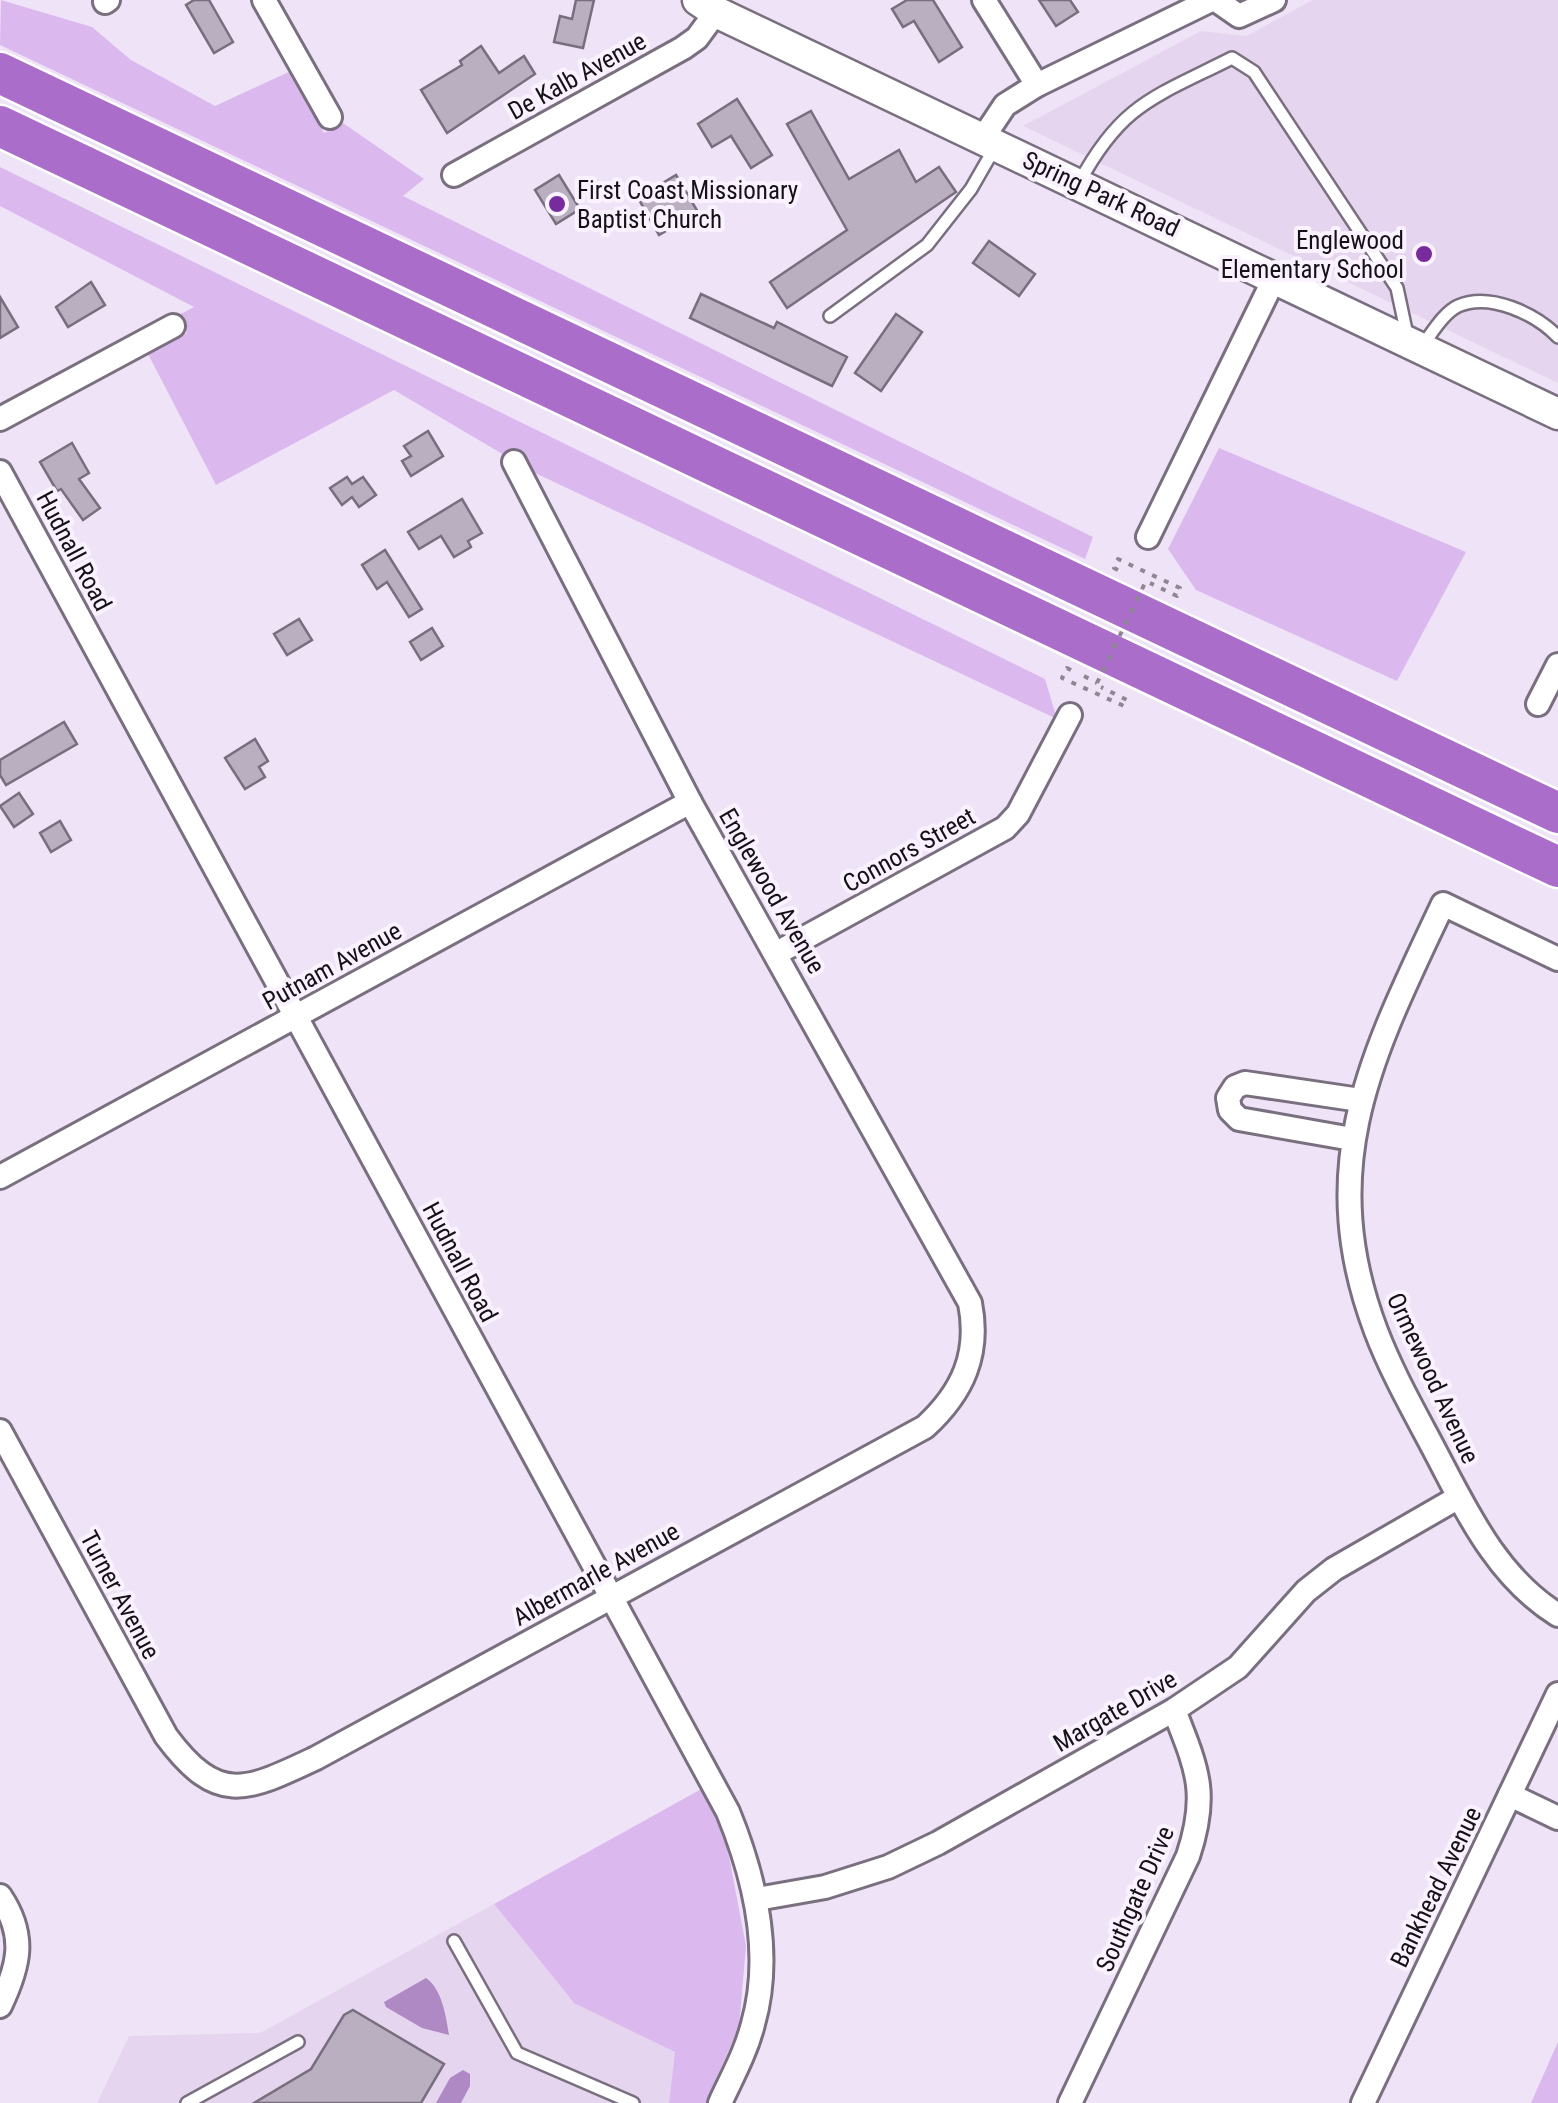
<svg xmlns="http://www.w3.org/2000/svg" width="1558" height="2103" font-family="'Roboto Condensed',sans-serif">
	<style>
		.built { fill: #e5d5ee }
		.green { fill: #dbb9ef }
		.water { fill: #ae89c4 }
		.building { fill: #baafc1; stroke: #786e7e; stroke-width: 2.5 }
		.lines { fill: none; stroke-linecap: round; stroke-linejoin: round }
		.lane-casing { stroke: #796f7f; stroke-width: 16 }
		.street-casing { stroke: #796f7f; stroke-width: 28 }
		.secondary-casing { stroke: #796f7f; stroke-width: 35 }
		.highway-casing { stroke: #fff; stroke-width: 45 }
		.path { stroke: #8e8693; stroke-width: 4; stroke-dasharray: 5 8; stroke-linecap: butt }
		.lane { stroke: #fff; stroke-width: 11 }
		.street { stroke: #fff; stroke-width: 22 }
		.secondary { stroke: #fff; stroke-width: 30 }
		.highway { stroke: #aa6eca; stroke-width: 40 }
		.path-bridge { stroke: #8e8693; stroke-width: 4; stroke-dasharray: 5 8; stroke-linecap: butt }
		.poi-dot { fill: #782b9d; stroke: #faf3ff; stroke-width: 4 }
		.labels { text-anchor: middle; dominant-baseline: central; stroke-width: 8; stroke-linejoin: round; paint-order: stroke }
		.street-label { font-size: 25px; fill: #151117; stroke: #faf3ff }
		.poi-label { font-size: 25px; fill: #151117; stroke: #faf3ff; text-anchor: start }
	</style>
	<rect width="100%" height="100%" fill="#efe4f7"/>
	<!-- built -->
	<g class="built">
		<polygon points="1313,0 1558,0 1558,383 1023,126 1201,31 1246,36"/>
		<polygon points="494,1904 572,2001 675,2052 669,2103 97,2103 129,2036 260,2033"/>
	</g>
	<!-- green -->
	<g class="green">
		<polygon points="1,0 92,27 131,60 215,106 291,71 324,133 343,123 424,179 403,196 1093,537 1085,559 0,45"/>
		<polygon points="0,167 1045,679 1057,719 533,472 394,390 216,485 148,354 187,333 177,316 194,307 0,206"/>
		<polygon points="1219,448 1466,552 1397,681 1196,590 1168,549"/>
		<polygon points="705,1787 728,1851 746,1946 739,2027 706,2103 669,2103 675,2052 574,2003 494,1904"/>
		<polygon points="1558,2042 1558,2103 1531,2103"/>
	</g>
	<!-- water -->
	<g class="water">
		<path d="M 426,1978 C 442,1989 446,2016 449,2035 L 422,2028 L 386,2007 L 384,2002 Z"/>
		<polygon points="463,2070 470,2074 470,2086 461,2103 436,2103 450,2078"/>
	</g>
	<!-- building -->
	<g class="building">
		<polygon points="194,0 209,0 233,42 214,53 186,5"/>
		<polygon points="576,0 594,0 583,48 554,42 560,16 572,19"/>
		<polygon points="907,0 933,0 962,47 939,62 914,21 903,27 892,9"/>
		<polygon points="1039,0 1070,0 1078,12 1056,26"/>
		<polygon points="481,46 499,73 524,56 535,74 447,133 421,90 462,65 460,61"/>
		<polygon points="737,99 772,155 751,168 731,136 712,147 698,124"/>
		<polygon points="811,111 849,179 899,150 916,182 939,167 956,192 787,308 770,282 847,230 787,124"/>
		<polygon points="559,175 580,209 556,224 535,190"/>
		<polygon points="676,175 698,212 659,235 638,198"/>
		<polygon points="989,241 1035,274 1019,296 973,263"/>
		<polygon points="91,282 105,305 68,327 56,307"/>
		<polygon points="701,294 774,328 777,322 847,357 832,386 690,318"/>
		<polygon points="0,297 18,327 0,338"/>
		<polygon points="896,314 922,332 881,391 855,373"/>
		<polygon points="428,431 443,456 411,476 402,461 411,456 404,446"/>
		<polygon points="72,443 89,473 79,479 100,508 83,520 61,489 57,491 40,462"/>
		<polygon points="347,477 352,484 363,477 376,495 359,507 352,497 342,505 330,488"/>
		<polygon points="462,499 482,533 468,541 471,547 454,557 441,536 419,549 408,532"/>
		<polygon points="385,550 422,609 409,617 387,582 377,589 362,565"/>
		<polygon points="299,619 312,640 287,655 274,634"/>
		<polygon points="432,628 443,646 421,660 410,642"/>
		<polygon points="64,722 77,744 6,785 0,775 0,760"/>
		<polygon points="255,739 268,761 259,767 265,777 245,789 225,758"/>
		<polygon points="19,793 33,814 14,827 0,806"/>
		<polygon points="60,821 71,840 51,852 40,833"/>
		<polygon points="353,2010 444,2064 421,2103 254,2103 311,2069 344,2015"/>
	</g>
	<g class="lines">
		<!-- lane casing -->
		<g class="lane-casing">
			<g id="lane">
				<path d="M 1079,183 C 1122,103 1155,97 1232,58 L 1254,72 L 1397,288 L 1407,335"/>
				<polyline points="830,316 927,245 971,189 994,149"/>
				<path d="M 1421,347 C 1431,335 1443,313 1458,306 C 1490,292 1536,314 1558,337"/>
				<polyline points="454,1941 517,2053 633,2103"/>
				<polyline points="187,2103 298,2042"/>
			</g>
		</g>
		<!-- street casing -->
		<g class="street-casing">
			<g id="street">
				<polyline points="264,0 330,117"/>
				<polyline points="984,0 1037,85"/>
				<polyline points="1216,0 1239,16 1274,0"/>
				<polyline points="105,2 108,0"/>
				<polyline points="983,138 1005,105 1037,85 1211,0"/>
				<polyline points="454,175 683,48 697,38 716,12"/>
				<polyline points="0,419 173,326"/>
				<path d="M 0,472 L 728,1812 C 755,1878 773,1954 753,2024 C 746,2052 732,2077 720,2103"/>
				<polyline points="1148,537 1275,277"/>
				<polyline points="1538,704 1558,665"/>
				<polyline points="777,953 1005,828 1018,814 1070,715"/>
				<path d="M 1558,959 L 1443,904 C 1373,1053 1313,1164 1376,1331 C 1392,1373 1415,1413 1436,1453 C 1468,1514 1498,1578 1558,1615"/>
				<polyline points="1352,1139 1239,1119 1230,1110 1228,1098 1235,1087 1245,1083 1360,1100"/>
				<polyline points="0,1177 690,802"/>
				<path d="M 0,1431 L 166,1736 C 218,1806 246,1791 316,1758 L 925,1427 C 963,1392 980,1354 970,1303 L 690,802 L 514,462"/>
				<polyline points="1510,1795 1558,1818"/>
				<path d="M 0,1896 C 27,1936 19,1966 0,2006"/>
				<polyline points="757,1899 825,1887 888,1867 938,1843 1174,1710 1238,1667 1306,1591 1334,1569 1459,1497"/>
				<path d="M 1070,2103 L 1188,1856 C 1209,1793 1197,1769 1174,1710"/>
				<polyline points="1363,2103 1558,1694"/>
			</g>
		</g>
		<!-- secondary casing -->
		<g class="secondary-casing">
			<polyline id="secondary" points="698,0 716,12 1558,414"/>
		</g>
		<!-- highway casing -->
		<g class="highway-casing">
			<g id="highway">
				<polyline points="0,73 1558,813"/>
				<polyline points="0,126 1558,867"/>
			</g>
		</g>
		<!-- path -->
		<g class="path">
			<polyline points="1118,570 1114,568 1118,559 1180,588 1177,596 1150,583"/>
			<polyline points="1071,670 1067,668 1062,678 1124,706 1127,700 1101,687"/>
			<polyline points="1084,676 1097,683"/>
		</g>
		<!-- lane -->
		<use href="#lane" class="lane"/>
		<!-- street -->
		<use href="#street" class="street"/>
		<!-- secondary -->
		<use href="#secondary" class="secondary"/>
		<!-- highway -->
		<use href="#highway" class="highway"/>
		<!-- path-bridge -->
		<polyline class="path-bridge" points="1097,683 1145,583"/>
	</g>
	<!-- markers -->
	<g class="poi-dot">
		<circle cx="557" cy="204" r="10"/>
		<circle cx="1424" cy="254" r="10"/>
	</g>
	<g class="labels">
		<!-- street labels -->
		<g class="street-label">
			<text transform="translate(577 76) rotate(-29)">De Kalb Avenue</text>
			<text transform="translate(1101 194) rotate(25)">Spring Park Road</text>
			<text transform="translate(74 551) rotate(62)">Hudnall Road</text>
			<text transform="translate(909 850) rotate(-29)">Connors Street</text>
			<text transform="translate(772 891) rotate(60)">Englewood Avenue</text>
			<text transform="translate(332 966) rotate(-29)">Putnam Avenue</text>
			<text transform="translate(460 1262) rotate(62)">Hudnall Road</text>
			<text transform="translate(1433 1378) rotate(65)">Ormewood Avenue</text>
			<text transform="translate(596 1574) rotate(-29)">Albermarle Avenue</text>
			<text transform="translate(120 1595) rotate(62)">Turner Avenue</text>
			<text transform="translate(1115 1711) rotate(-30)">Margate Drive</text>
			<text transform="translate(1436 1887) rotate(-64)">Bankhead Avenue</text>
			<text transform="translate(1135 1899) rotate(-66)">Southgate Drive</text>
		</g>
		<!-- poi labels -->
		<g class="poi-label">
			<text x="577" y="190">First Coast Missionary<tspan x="577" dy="29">Baptist Church</tspan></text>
			<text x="1404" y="240" text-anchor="end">Englewood<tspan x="1404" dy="29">Elementary School</tspan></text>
		</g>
	</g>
</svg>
